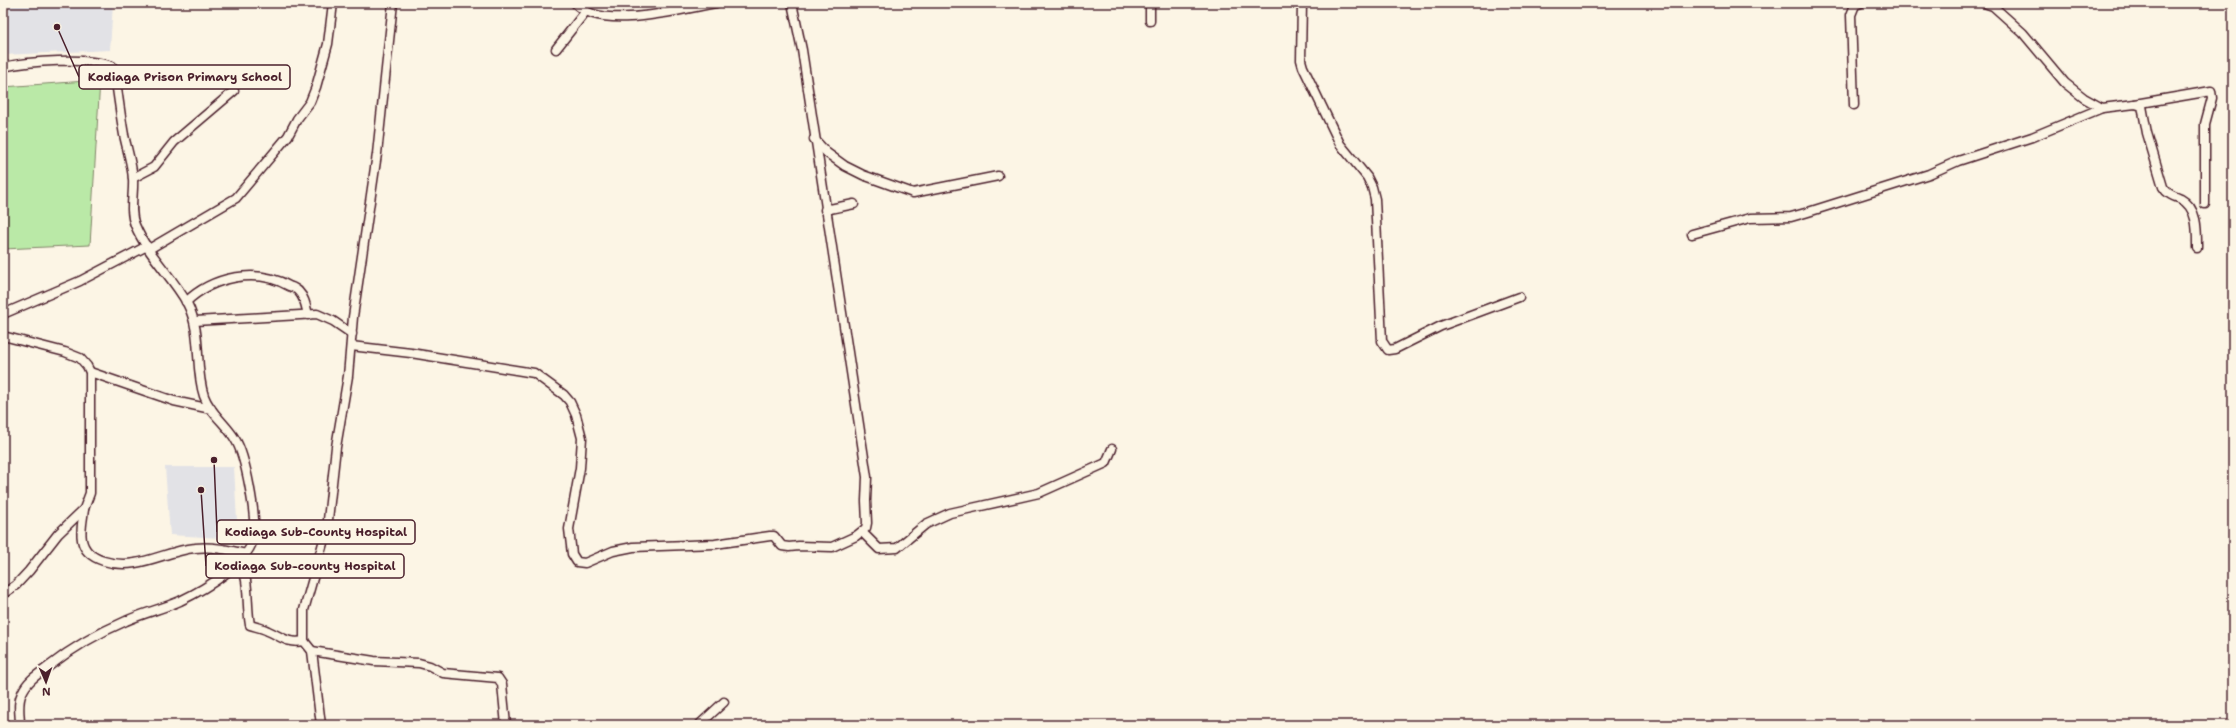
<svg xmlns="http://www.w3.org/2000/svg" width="2236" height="728" font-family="'Shantell Sans',sans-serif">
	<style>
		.built { fill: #e2e2e6 }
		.green { fill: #bae9a7; stroke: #828469 }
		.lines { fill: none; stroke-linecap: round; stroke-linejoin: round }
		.minor-casing { stroke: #4a1f2b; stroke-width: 11 }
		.minor { stroke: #fcf5e5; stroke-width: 8 }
		.leader { fill: none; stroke: #4a1f2b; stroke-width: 1.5 }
		.callout-dot { fill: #4a1f2b; stroke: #fcf5e5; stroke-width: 1.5 }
		.callout { fill: #fcf5e5; stroke: #4a1f2b; stroke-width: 1.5 }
		.callout-label { font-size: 12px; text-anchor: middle; font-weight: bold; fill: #4a1f2b }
	</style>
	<rect width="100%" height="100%" fill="#fcf5e5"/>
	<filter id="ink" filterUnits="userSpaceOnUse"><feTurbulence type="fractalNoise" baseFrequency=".025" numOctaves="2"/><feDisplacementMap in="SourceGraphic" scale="8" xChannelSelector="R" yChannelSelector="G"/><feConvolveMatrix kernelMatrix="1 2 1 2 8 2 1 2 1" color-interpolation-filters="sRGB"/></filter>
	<g filter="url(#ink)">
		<!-- built -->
		<g class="built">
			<polygon points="3,3 113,3 110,50 3,55"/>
			<polygon points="165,467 234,467 238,539 170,535"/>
		</g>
		<!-- green -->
		<polygon class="green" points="100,80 90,245 3,249 3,87"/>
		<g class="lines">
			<!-- minor casing -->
			<g class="minor-casing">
				<g id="minor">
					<path d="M 575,3 C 600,32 682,9 716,3"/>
					<polyline points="1302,3 1301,60 1303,67 1340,144 1367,177 1372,187 1375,199 1382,341 1388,350 1395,349 1441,326 1519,297"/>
					<path d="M 1984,3 L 1993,6 L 2023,33 L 2065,83 L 2084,98 L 2102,108 L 2135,104 L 2142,106 L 2147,133 L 2163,187 C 2167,194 2173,196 2181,199 C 2198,208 2197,231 2197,248"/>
					<polyline points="1150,21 1150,3"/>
					<polyline points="556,49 586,11"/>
					<path d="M 3,67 C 30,61 87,57 112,66 L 114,70 C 118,92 120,113 124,135 C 127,149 132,165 133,179 C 134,194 129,211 135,225 C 147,254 172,276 187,303 C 203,334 194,366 204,396 C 210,413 226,424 235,439 C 246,456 256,515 254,535 C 251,563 203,590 180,601 C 162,609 143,613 126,621 C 98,633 72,648 48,667 C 38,674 27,681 22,693 C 17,703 20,714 20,725"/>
					<polyline points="2135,104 2211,91 2212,98 2205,124 2205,204"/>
					<polyline points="1854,105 1851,15 1855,5 1861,3"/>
					<polyline points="814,139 827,153 845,166 863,175 913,193 998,176"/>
					<polyline points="133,178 154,167 174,142 234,91"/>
					<polyline points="825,210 854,204"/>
					<polyline points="1692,234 1750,218 1791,217 1805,213 1929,174 1958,161 2032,137 2102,108"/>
					<polyline points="149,249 236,198 288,136 297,119 310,102 316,87 328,44 333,3"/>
					<path d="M 186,302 C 212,277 256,267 289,286 C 292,287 297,289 299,292 C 305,298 306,307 308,315"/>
					<polyline points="3,314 80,281 147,246"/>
					<polyline points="195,321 317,314 333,321 352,334"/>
					<polyline points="3,336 65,352 80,358 87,366 90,372 90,493 84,509 58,534 29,571 16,585 3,594"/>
					<polyline points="351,346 411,353 534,373 564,395 570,402 576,415 582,438 580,468 569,529 572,554 577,562 585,563 613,551 633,547 715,544 770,536 774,536 782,546 789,547 799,546 832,547 856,536 866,528 867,523 866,501 867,477 802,50 792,3"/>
					<polyline points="90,372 174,401 211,409"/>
					<path d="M 84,509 C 83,519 80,530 82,540 C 86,562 117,566 135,563 C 155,560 174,550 195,548 C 212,546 229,550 246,554"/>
					<polyline points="862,532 879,549 897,548 926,524 950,513 1039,493 1106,463 1112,449"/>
					<path d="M 240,561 C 250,581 246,603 250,625 C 256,627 263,628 268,631 C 282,637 288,644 304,641"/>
					<polyline points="312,651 374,661 419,663 430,666 443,673 498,678 502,684 506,725"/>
					<polyline points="321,725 312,651 304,641 304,610 327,529 336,447 348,376 353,317 377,154 393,3"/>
					<polyline points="699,725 724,702"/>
				</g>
			</g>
			<!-- minor -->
			<use href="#minor" class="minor"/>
		</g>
	</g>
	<!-- callouts -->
	<path class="leader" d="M57 27L79 77M214 460L217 532M201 490L206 566"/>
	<g class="callout-dot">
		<circle cx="57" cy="27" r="4"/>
		<circle cx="214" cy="460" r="4"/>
		<circle cx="201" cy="490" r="4"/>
	</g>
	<g class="callout">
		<rect x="79" y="65" width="211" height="24" rx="4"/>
		<rect x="217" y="520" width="198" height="24" rx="4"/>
		<rect x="206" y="554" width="198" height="24" rx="4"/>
	</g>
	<g class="callout-label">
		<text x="185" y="81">Kodiaga Prison Primary School</text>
		<text x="316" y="536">Kodiaga Sub-County Hospital</text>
		<text x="305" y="570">Kodiaga Sub-county Hospital</text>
	</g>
	<!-- margin -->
	<rect width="2236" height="728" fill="none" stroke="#fcf5e5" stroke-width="16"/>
	<rect x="8" y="8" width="2220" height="712" fill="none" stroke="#4a1f2b" stroke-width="1.5" filter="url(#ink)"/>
	<!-- north arrow -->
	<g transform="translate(46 682) rotate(178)" stroke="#fcf5e5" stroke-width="3" paint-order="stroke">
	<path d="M0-3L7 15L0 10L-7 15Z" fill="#4a1f2b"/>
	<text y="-6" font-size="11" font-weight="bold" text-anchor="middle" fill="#4a1f2b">N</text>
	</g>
</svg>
